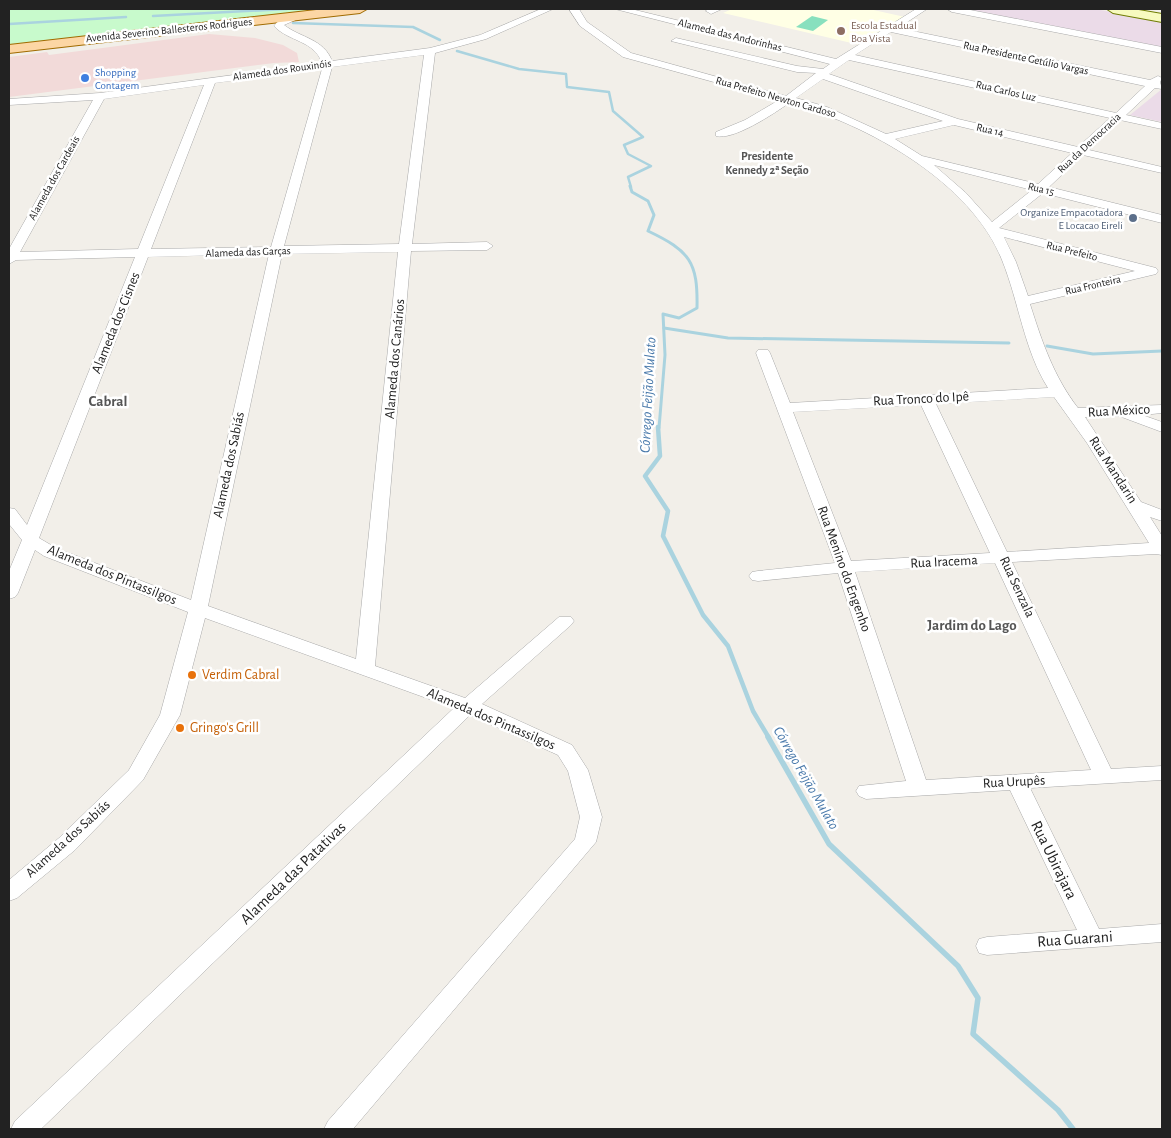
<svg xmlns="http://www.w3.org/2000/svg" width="1171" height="1138" font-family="'Alegreya Sans',sans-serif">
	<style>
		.commercial { fill: #f2dad9 }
		.industrial { fill: #ebdbe8 }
		.education { fill: #ffffe5 }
		.park { fill: #c8facc }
		.pitch { fill: #88e0be }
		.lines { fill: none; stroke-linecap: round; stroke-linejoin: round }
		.stream-far3 { stroke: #aad3df; stroke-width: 2.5 }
		.stream-far2 { stroke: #aad3df; stroke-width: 3 }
		.stream-far1 { stroke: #aad3df; stroke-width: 4.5 }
		.stream { stroke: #aad3df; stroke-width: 5.5 }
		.minor-casing { stroke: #a9a9a9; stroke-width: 1 }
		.secondary-casing { stroke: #707d05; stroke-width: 2 }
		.primary-casing { stroke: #a06b00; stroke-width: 2 }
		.minor { fill: #fff; fill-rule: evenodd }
		.secondary { fill: #f7fabf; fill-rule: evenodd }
		.primary { fill: #fcd6a4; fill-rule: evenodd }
		.education-dot { fill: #8d6e63; stroke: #fff; stroke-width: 2 }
		.shop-dot { fill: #3f7fe0; stroke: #fff; stroke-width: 2 }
		.service-dot { fill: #5c6f8a; stroke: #fff; stroke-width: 2 }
		.food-dot { fill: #e8710a; stroke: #fff; stroke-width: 2 }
		.labels { text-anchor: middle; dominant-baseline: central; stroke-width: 5; stroke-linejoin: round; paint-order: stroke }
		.far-education-label { font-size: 11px; fill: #785e54; stroke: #fff; text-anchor: start }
		.far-street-label { font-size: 11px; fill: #222; stroke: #fff }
		.far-shop-label { font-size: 11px; fill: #366cbe; stroke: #fff; text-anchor: start }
		.far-service-label { font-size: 11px; fill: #4e5e75; stroke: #fff; text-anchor: end }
		.far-neighbourhood-label { font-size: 12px; font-weight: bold; fill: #555; stroke: #fff }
		.street-label { font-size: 14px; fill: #222; stroke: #fff }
		.food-label { font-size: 14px; fill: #c56008; stroke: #fff; text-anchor: start }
		.water-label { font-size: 15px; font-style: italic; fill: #4a7aab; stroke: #fff }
		.neighbourhood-label { font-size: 15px; font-weight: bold; fill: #555; stroke: #fff }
		.near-street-label { font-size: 16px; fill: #222; stroke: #fff }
	</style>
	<rect width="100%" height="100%" fill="#f2efe9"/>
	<!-- commercial -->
	<polygon class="commercial" points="209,34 255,38 283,45 297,53 299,62 274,63 9,97 9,57 47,52 49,55"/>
	<!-- industrial -->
	<g class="industrial">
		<polygon points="966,9 1095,9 1162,21 1162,48"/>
		<polygon points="1162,89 1162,122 1130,115"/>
	</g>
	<!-- education -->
	<polygon class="education" points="732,9 869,9 905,17 860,45 723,13"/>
	<!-- park -->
	<polygon class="park" points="9,9 327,9 9,47"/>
	<!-- pitch -->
	<polygon class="pitch" points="812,16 828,20 813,31 796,27"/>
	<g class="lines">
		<!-- stream-far3 -->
		<g class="stream-far3">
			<polyline points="153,16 287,9"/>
			<polyline points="293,23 413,27 440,40"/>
			<polyline points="9,24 126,17"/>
			<polyline points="457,51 519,69 566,74 567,87 609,92 613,111 643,137 624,145 628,154 651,166 628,177 631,187"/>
		</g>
		<!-- stream-far2 -->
		<g class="stream-far2">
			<path d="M 630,186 L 632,192 L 648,201 L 654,215 L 648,231 C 690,251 698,262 697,308 L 679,318 L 663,314 L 665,355 L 659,428"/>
			<polyline points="664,328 728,338 1009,343"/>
			<polyline points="1047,346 1093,354 1162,351"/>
		</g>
		<!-- stream-far1 -->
		<polyline class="stream-far1" points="658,427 660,456 645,476 668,511 663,536 703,615 728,646 753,711 769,738"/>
		<!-- stream -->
		<polyline class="stream" points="768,737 829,844 958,966 978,998 973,1034 1058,1110 1073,1129"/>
		<!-- minor casing -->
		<g class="minor-casing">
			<g id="minor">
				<path d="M 541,9 L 553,9 L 486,39 L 435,53 L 412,244 L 487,242 L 493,246 L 487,250 L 411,251 L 375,666 L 465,698 L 559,617 L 571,617 L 574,621 L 571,625 L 482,704 L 572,745 L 588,770 L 602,817 L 596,842 L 353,1129 L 324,1129 L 328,1121 L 575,839 L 580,817 L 568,771 L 558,755 L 470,715 L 41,1129 L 11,1129 L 15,1121 L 454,708 L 205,618 L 180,715 L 143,780 L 75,850 L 17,898 L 9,901 L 9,880 L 59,838 L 129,770 L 160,715 L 188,612 L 44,556 L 35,550 L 18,593 L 15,597 L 9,599 L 9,571 L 22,540 L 9,524 L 9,508 L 15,509 L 27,525 L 135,257 L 16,260 L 9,264 L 9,249 L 93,100 L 9,105 L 9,99 L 100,93 L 322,63 C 314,40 289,42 274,26 C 280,18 290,13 300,14 L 300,18 L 284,25 C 301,38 324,39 332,61 L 430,48 L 480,35 ZM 424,55 L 399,244 L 284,246 L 332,67 ZM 322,69 L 271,247 L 151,249 L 215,83 ZM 204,85 L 138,249 L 20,252 L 104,99 ZM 398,252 L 356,659 L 208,606 L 282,254 ZM 269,254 L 191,600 L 56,548 L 39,538 L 148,257 Z"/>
				<path d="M 569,9 L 579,9 L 587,22 L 631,53 L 786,96 L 816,73 L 797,72 L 671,41 L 676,38 L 797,66 L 823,69 L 830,64 L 615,9 L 631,9 L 836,59 L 916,9 L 927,9 L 898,28 L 1150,80 L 1158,76 L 1162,78 L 1160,82 L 1162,89 L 1155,88 L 1126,115 L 1162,123 L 1162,129 L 1120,120 L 1089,150 L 1162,167 L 1162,173 L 1083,155 L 1049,187 L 1162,215 L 1162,223 L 1043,193 L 999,228 L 1156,268 L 1158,271 L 1156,274 L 1030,304 C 1042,342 1054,377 1078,408 L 1162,405 L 1162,413 L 1142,415 L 1162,422 L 1162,432 L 1119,416 L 1085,417 L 1141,502 L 1162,510 L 1162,521 L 1150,517 L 1162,536 L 1162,555 L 1156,554 L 1012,562 L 1111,769 L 1162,766 L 1162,780 L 1030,788 L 1099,929 L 1162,924 L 1162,942 L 987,955 L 979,953 L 976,946 L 979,939 L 987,937 L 1077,930 L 1010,790 L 866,799 L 859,796 L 856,791 L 859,786 L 906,781 L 838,573 L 758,581 L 752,580 L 749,576 L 752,572 L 758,571 L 835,563 L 756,353 L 758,350 L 768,350 L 770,353 L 790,403 L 1048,388 C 1024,350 1019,302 1002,260 C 971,182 867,124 789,103 C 775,113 733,141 716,136 L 716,132 L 745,120 L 779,100 L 623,57 L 580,26 ZM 891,32 L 1145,86 L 1116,113 L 855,55 ZM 849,60 L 1110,118 L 1078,147 L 958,119 L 829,74 ZM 823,79 L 943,121 L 886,134 L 827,107 L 796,98 ZM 954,125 L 1072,153 L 1038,184 L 922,156 L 895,139 ZM 934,165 L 1032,190 L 992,222 L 966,193 ZM 1004,237 L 1135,271 L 1028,296 L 1016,262 ZM 1054,397 L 1087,443 L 1149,543 L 1007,552 L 936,404 ZM 921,405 L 990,553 L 851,561 L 793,412 ZM 995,563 L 1091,770 L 926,780 L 855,572 Z"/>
				<polygon points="708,9 722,9 711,14 706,11"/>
				<polygon points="947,9 965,9 1162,47 1162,53 952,12"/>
			</g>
		</g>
		<!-- secondary casing -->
		<g class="secondary-casing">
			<polygon id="secondary" points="1107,9 1133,9 1162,14 1162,22 1113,13"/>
		</g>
		<!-- primary casing -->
		<g class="primary-casing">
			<polygon id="primary" points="325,9 367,9 360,13 9,53 9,45"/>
		</g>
		<!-- minor -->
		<use href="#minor" class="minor"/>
		<!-- secondary -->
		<use href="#secondary" class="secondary"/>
		<!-- primary -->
		<use href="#primary" class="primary"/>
	</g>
	<!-- markers -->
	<circle class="education-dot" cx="841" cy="31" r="5"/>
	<circle class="shop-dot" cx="85" cy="78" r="5"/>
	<circle class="service-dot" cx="1133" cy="218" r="5"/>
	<g class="food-dot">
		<circle cx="192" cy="675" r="5"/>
		<circle cx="180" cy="728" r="5"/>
	</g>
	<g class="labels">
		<!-- far-education labels -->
		<g class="far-education-label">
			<text x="851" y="25">Escola Estadual<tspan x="851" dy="13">Boa Vista</tspan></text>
		</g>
		<!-- far-street labels -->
		<g class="far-street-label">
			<text transform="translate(169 30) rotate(-6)">Avenida Severino Ballesteros Rodrigues</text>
			<text transform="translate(730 35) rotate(14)">Alameda das Andorinhas</text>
			<text transform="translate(1026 58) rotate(12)">Rua Presidente Getúlio Vargas</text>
			<text transform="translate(282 70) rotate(-8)">Alameda dos Rouxinóis</text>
			<text transform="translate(1006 91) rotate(13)">Rua Carlos Luz</text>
			<text transform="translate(776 97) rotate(16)">Rua Prefeito Newton Cardoso</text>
			<text transform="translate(990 130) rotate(13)">Rua 14</text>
			<text transform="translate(1089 143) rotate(-43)">Rua da Democracia</text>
			<text transform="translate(54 178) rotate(-61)">Alameda dos Cardeais</text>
			<text transform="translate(1041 189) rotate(14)">Rua 15</text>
			<text transform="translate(1072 251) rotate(14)">Rua Prefeito</text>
			<text transform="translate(248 252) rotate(-2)">Alameda das Garças</text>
			<text transform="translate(1093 285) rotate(-13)">Rua Fronteira</text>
		</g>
		<!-- far-shop labels -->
		<g class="far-shop-label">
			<text x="95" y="72">Shopping<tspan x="95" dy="13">Contagem</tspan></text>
		</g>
		<!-- far-service labels -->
		<g class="far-service-label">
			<text x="1123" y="212">Organize Empacotadora<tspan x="1123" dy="13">E Locacao Eireli</tspan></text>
		</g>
		<!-- far-neighbourhood labels -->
		<g class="far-neighbourhood-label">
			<text x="767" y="156">Presidente<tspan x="767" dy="14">Kennedy 2ª Seção</tspan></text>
		</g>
		<!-- street labels -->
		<g class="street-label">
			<text transform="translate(116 323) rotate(-68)">Alameda dos Cisnes</text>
			<text transform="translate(395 359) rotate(-85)">Alameda dos Canários</text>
			<text transform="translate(921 399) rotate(-3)">Rua Tronco do Ipê</text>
			<text transform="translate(1119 411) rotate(-3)">Rua México</text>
			<text transform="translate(229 465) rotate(-78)">Alameda dos Sabiás</text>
			<text transform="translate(1113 470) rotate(57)">Rua Mandarin</text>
			<text transform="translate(944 562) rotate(-3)">Rua Iracema</text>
			<text transform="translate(844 569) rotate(70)">Rua Menino do Engenho</text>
			<text transform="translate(112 575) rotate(22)">Alameda dos Pintassilgos</text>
			<text transform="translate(1017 587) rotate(65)">Rua Senzala</text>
			<text transform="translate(491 719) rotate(23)">Alameda dos Pintassilgos</text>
			<text transform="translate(1014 782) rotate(-3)">Rua Urupês</text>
			<text transform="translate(68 839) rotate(-42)">Alameda dos Sabiás</text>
		</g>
		<!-- food labels -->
		<g class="food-label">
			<text x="202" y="675">Verdim Cabral</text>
			<text x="190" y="728">Gringo's Grill</text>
		</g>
		<!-- water labels -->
		<g class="water-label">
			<text transform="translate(648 395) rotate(-87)">Córrego Feijão Mulato</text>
			<text transform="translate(806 778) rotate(60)">Córrego Feijão Mulato</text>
		</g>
		<!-- neighbourhood labels -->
		<g class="neighbourhood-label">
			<text x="108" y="401">Cabral</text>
			<text x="972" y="625">Jardim do Lago</text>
		</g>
		<!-- near-street labels -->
		<g class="near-street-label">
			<text transform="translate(1054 860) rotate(64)">Rua Ubirajara</text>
			<text transform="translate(293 873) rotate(-44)">Alameda das Patativas</text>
			<text transform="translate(1075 939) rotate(-4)">Rua Guarani</text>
		</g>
	</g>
	<!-- border -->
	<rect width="1171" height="1138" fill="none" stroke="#222222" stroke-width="20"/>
</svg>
